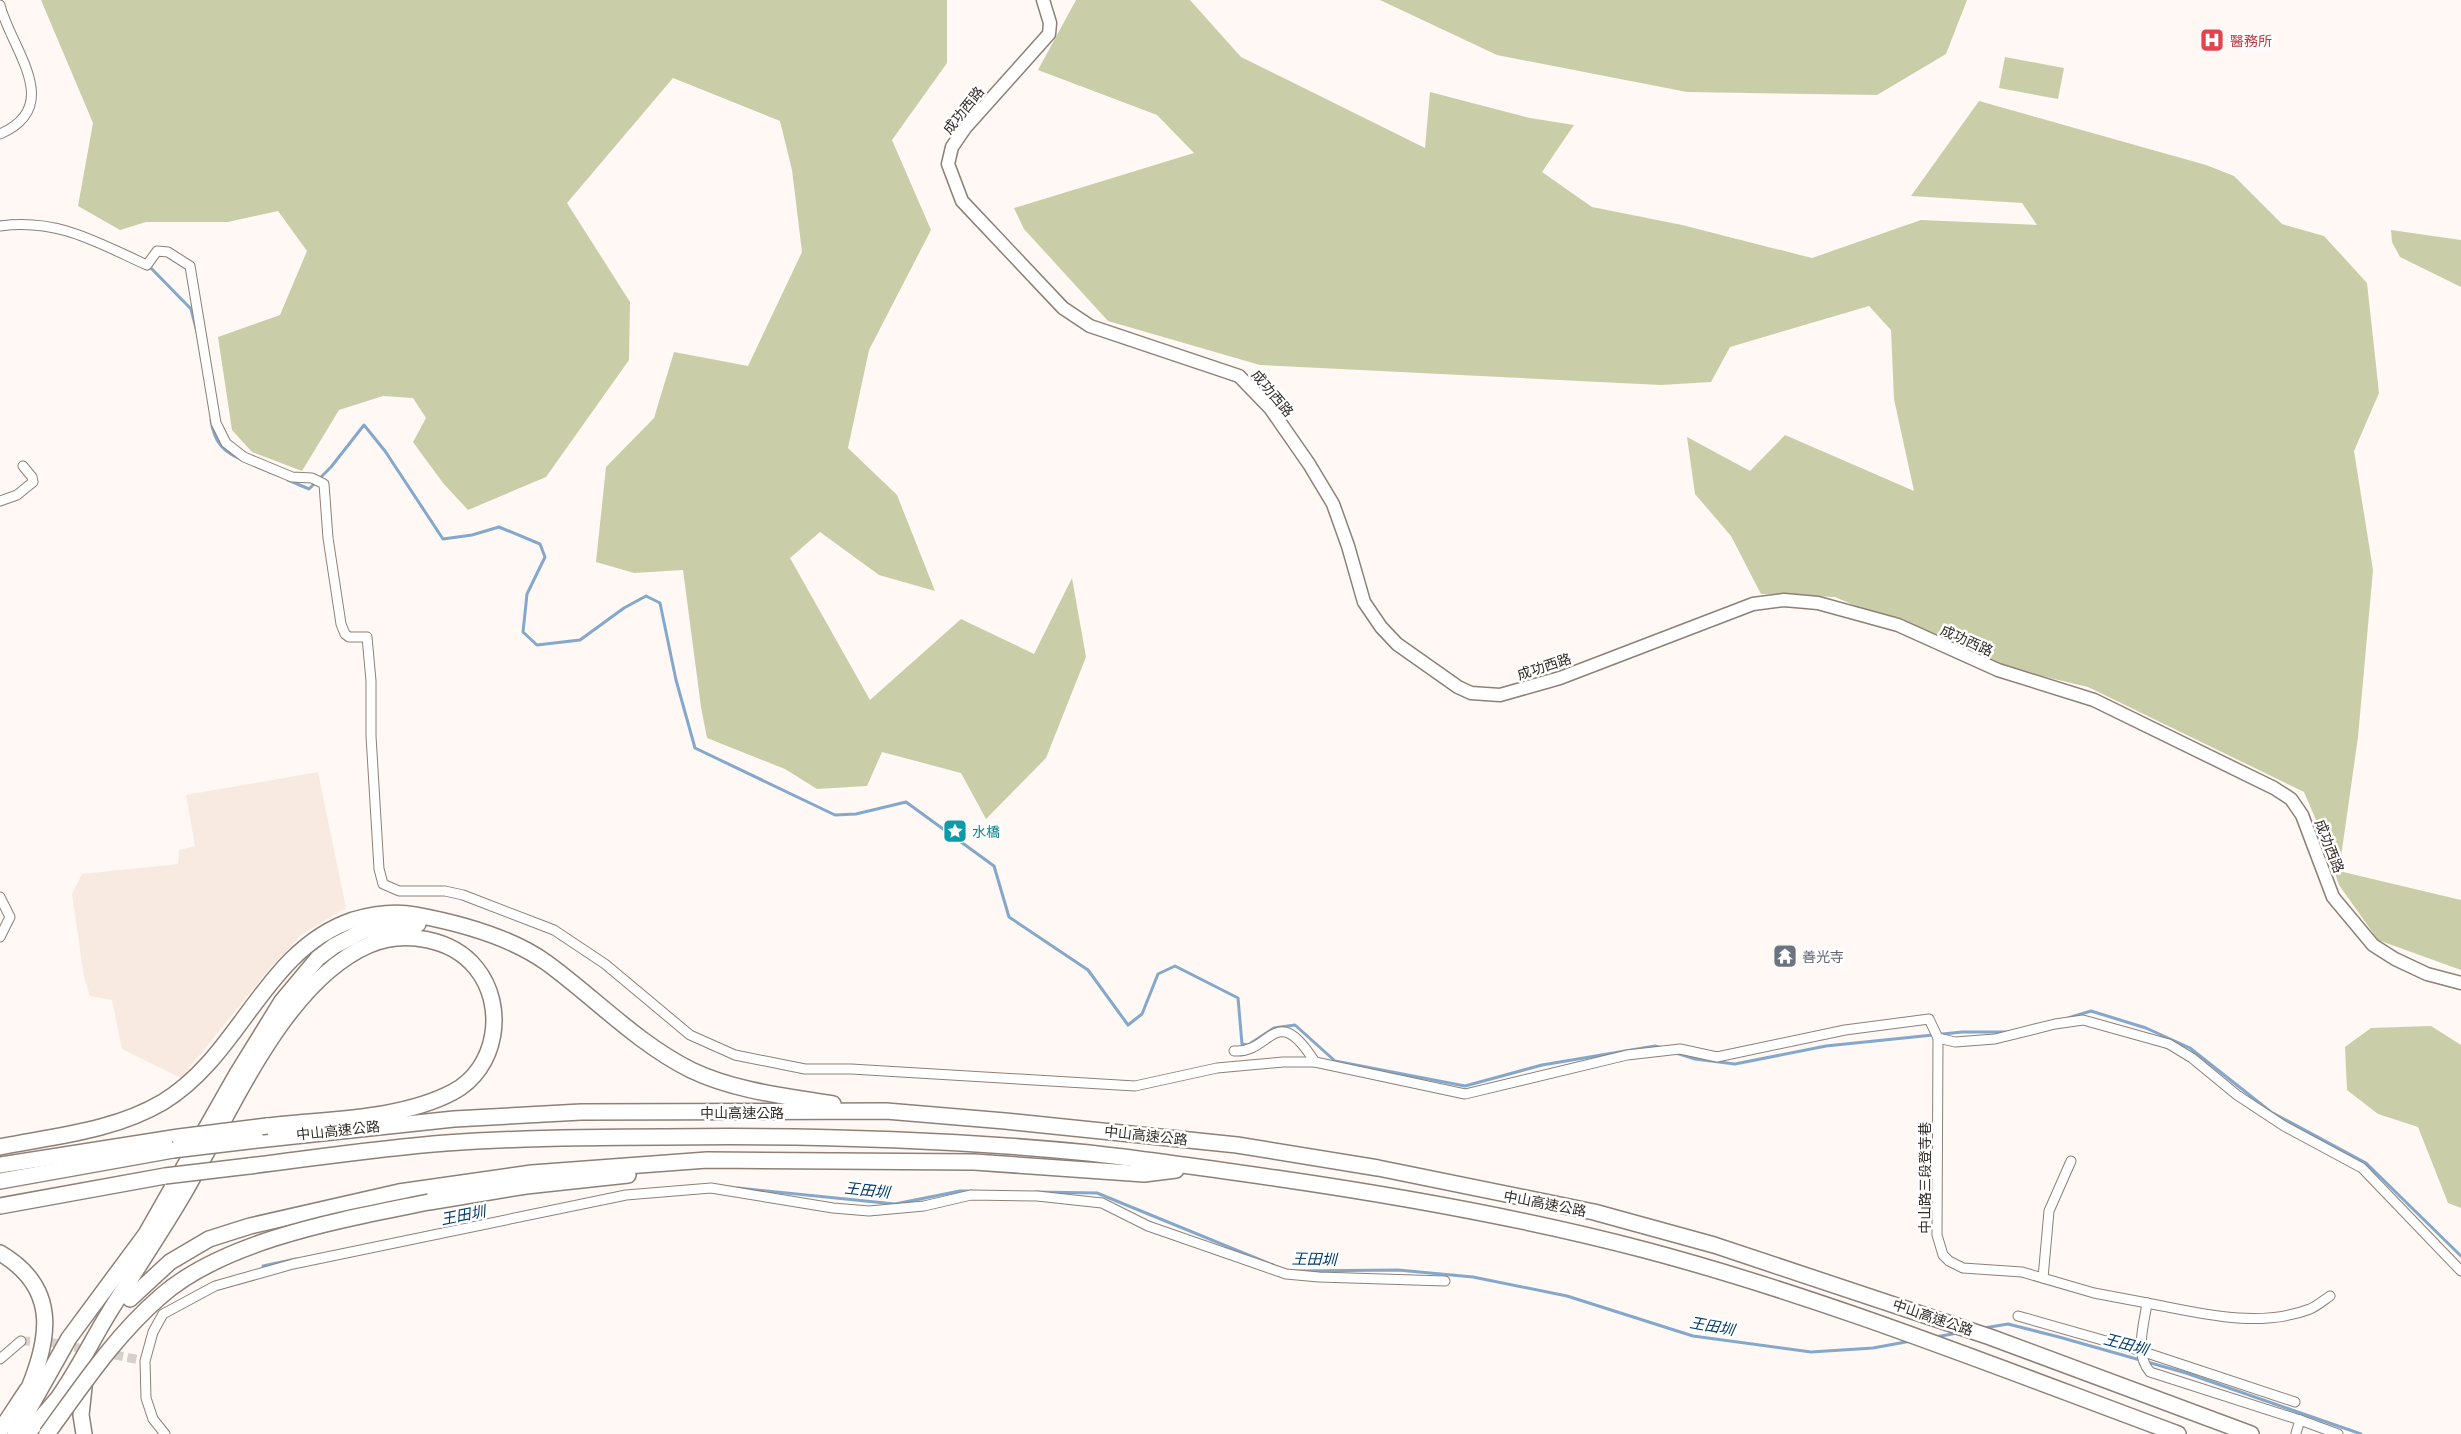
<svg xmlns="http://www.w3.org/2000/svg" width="2461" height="1434" font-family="Inter,'Noto Sans TC',sans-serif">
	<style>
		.built { fill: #f8eae1 }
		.green { fill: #c9cea9 }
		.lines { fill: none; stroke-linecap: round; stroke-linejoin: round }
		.stream { stroke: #83a8cc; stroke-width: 3 }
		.street-tunnel { stroke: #d6cfcb; stroke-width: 9; stroke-dasharray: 9 4.5; stroke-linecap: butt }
		.street-casing { stroke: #8e8077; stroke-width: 11 }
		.secondary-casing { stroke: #8e8077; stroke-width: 15 }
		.highway-casing { stroke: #8e8077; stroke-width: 18 }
		.street { stroke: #fff; stroke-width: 9 }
		.secondary { stroke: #fff; stroke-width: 12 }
		.highway { stroke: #fff; stroke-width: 15 }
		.highway-bridge-casing { stroke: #8e8077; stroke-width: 18; stroke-linecap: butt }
		.highway-bridge { stroke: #fff; stroke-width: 15 }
		.labels { text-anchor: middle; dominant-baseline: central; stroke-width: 5; stroke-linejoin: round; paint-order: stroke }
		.health-label { font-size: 14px; fill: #be3a42; stroke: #fff; text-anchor: start }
		.street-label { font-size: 14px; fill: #322c28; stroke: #fff }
		.culture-label { font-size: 14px; fill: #0d838f; stroke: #fff; text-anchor: start }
		.worship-label { font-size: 14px; fill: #5b616d; stroke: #fff; text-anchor: start }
		.water-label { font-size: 15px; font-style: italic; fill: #003d6b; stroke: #fff }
	</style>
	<rect width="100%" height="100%" fill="#fff8f4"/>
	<!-- built -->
	<polygon class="built" points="318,772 346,908 302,934 271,967 181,1078 122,1049 112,1000 90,996 84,977 72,894 82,874 178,864 179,850 195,846 186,795"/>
	<!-- green -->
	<g class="green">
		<polygon points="41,0 947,0 947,63 892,140 931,230 869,350 848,448 897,495 935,591 879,575 820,532 790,558 870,700 961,619 1034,654 1072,578 1086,657 1046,758 986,819 961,773 882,752 867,786 817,789 785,769 707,738 701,707 683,570 634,573 596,562 606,467 654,418 674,352 748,366 802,252 792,170 780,121 673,78 567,203 630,302 629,360 546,477 468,510 443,483 413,442 426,418 413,398 383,396 339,410 302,471 252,452 232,430 218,337 280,315 307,251 278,211 228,222 146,222 120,230 78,206 93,123"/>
		<polygon points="1076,0 1190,0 1241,57 1425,148 1430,92 1530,118 1574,125 1542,172 1592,207 1682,225 1812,258 1921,220 2037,225 2022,203 1911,196 1979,101 2206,165 2234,176 2282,224 2324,236 2367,283 2379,393 2354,451 2373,570 2358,737 2339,871 2461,900 2461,970 2378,940 2339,885 2319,827 2304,792 2088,687 1987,663 1835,597 1761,594 1731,536 1695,494 1687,437 1750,471 1785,435 1914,491 1894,399 1891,330 1869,306 1730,347 1711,382 1661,385 1260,365 1108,321 1024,229 1014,208 1194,153 1157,115 1038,70"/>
		<polygon points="1380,0 1967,0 1946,54 1877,95 1687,92 1497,55"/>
		<polygon points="2005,57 2064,68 2058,99 1999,88"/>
		<polygon points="2391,230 2461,240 2461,287 2400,257 2392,242"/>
		<polygon points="2431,1026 2461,1045 2461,1208 2448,1203 2418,1127 2378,1114 2347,1090 2345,1047 2371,1028"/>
	</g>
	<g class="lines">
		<!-- stream -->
		<g class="stream">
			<polyline points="0,222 16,221"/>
			<polyline points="149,266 191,309 197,332"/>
			<path d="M 211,420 C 214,442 223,452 243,460"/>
			<polyline points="288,480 309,489 331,467 364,425 385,451 443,539 472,535 499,527 540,544 545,557 527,594 523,632 537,645 580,640 624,608 646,596 660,603 676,680 695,748 835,815 856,814 906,802 994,866 1009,917 1088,970 1128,1025 1142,1014 1158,974 1175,966 1238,998 1242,1044 1248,1045 1274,1028 1295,1025 1335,1061 1465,1086 1542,1065 1655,1046 1663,1048"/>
			<polyline points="2068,1018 2091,1011 2146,1028 2190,1048 2271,1112 2366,1163 2461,1256"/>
			<polyline points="1676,1053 1695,1059 1735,1064 1826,1046 1962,1032 2008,1032"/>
			<polyline points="738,1188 895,1204 960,1191 972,1191"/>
			<polyline points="1036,1192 1097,1193 1273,1265"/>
			<polyline points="263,1266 296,1259"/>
			<polyline points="1295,1271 1398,1270 1473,1277 1567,1296 1693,1336 1811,1352 1873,1348 1911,1341"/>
			<polyline points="1984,1328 2008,1324 2059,1337 2186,1373 2361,1434"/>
			<polyline points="1935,1337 1958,1333"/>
		</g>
		<!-- street-tunnel -->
		<polyline class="street-tunnel" points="21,1341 49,1342 145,1361"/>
		<!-- street casing -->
		<g class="street-casing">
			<g id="street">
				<path d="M 0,5 C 11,49 65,106 0,134"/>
				<path d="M 0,226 C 57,218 96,242 147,265 L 157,251 L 168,252 L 190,266 L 216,423 L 226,443 L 244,457 L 292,477 L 312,478 L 324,484 L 328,538 L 341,624 L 345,634 L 349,637 L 367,637 L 371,681 L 371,736 L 379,869 L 383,884 L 399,891 L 445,891 L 463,895 L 554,930 L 605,964 L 690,1035 L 735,1055 L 805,1069 L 851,1069 L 1135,1086 L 1217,1068 L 1283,1062 L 1315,1062 L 1465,1094 L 1627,1055 L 1680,1049 L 1717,1057 L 1845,1030 L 1929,1019 L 1938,1038 L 1937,1235 L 1943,1255 L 1949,1261 L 1963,1268 L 2022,1272 L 2094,1293 L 2147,1303 C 2144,1325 2134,1354 2150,1372 L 2300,1420 L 2296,1433"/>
				<polyline points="0,501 17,495 33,482 32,477 23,466"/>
				<polyline points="0,897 10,917 0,937"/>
				<polyline points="1938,1038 1955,1042 1995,1039 2055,1024 2083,1020 2169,1044 2192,1058 2237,1095 2284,1126 2362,1168 2461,1271"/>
				<path d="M 1234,1051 C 1272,1054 1275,999 1315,1062"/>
				<polyline points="2043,1278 2049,1211 2071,1161"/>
				<path d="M 2147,1303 C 2199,1313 2258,1329 2310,1309 C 2317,1306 2324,1300 2330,1296"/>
				<polyline points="2018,1316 2141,1351 2295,1402"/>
				<polyline points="0,1359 21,1341"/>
				<polyline points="2300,1420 2338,1434"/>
				<polyline points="165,1434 153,1419 146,1398 145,1361 153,1332 163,1314 215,1286 293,1264 626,1195 711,1188 833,1208 869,1211 924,1206 971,1195 1037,1196 1102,1203 1148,1226 1286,1274 1319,1277 1445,1281"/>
			</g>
		</g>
		<!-- secondary casing -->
		<g class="secondary-casing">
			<polyline id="secondary" points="1043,0 1050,23 1049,34 965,128 952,147 948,164 962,201 1063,308 1090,326 1239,376 1270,408 1309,464 1333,504 1348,546 1364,602 1381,627 1397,644 1458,687 1471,693 1500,695 1560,678 1753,604 1784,600 1818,603 1898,625 1998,670 2094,700 2274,788 2291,799 2302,815 2333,897 2373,945 2395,959 2427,974 2461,983"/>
		</g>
		<!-- highway casing -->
		<g class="highway-casing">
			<g id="highway">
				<polyline points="257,1140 454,1119 581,1112 886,1111 1005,1121 1237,1145 1378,1168 1594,1212 1714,1245 1990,1337 2251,1434"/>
				<path d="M 0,1147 C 55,1136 114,1131 163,1102 C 241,1055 264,950 353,920 C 373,914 395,911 416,915 C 459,923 511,937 547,963 C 595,998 637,1043 691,1070 C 735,1091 785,1096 833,1104"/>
				<polyline points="0,1165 179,1137"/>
				<path d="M 249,1166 C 314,1158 380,1148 446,1143 C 518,1138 591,1137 664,1137 C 806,1135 948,1139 1089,1153 C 1151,1160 1213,1169 1275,1178 C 1399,1196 1524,1218 1645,1250 C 1826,1298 2002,1369 2178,1434"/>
				<polyline points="0,1181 173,1150"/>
				<polyline points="429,1202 526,1186 628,1175"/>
				<polyline points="0,1206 165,1176"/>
				<path d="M 0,1253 C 63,1290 48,1344 24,1400"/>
				<polyline points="130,1299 170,1262 209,1239 250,1226 399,1192 532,1173 707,1160 974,1162 1144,1174 1176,1170"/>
				<polyline points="0,1431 27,1390"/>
				<polyline points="15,1434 69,1338 146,1234 237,1074 282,1001 318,958 334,946 363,931 394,924 418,924"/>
				<path d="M 27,1434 C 37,1422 48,1410 58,1398 C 78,1370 92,1340 110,1311 C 133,1274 158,1237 180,1200 C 228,1120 281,983 369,945 C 404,930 452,938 476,968 C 507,1006 497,1069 453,1092 C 400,1120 326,1119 267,1126"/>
				<polyline points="84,1434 81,1415 85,1378"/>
			</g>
		</g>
		<!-- street -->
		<use href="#street" class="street"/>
		<!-- secondary -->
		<use href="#secondary" class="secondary"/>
		<!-- highway -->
		<use href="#highway" class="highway"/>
		<!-- highway-bridge casing -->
		<g class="highway-bridge-casing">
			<g id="highway-bridge">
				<polyline points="179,1137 267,1126"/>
				<polyline points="173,1150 257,1140"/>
				<polyline points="165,1176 249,1166"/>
				<path d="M 47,1434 C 82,1386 115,1336 160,1297 C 225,1239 346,1219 429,1202"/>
			</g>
		</g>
		<!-- highway-bridge -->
		<use href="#highway-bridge" class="highway-bridge"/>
	</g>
	<!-- icons -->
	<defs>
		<g id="hospital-square" transform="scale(1.25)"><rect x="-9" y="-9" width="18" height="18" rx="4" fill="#e0444e" stroke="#fff"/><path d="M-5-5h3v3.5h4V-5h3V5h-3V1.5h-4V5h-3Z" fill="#fff"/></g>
		<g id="sight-square" transform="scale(1.25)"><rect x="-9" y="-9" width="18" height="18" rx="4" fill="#0f9aa8" stroke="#fff"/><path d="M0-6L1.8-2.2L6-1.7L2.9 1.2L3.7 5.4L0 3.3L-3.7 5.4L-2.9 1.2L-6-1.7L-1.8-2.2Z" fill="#fff"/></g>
		<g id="temple-square" transform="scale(1.25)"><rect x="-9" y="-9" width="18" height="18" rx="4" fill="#6b7280" stroke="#fff"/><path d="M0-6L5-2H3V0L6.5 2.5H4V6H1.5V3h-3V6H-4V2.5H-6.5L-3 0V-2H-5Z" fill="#fff"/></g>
	</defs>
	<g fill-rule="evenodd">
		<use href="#hospital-square" x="2212" y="40"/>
		<use href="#sight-square" x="955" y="831"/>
		<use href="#temple-square" x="1785" y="956"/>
	</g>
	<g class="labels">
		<!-- health labels -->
		<g class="health-label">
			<text x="2230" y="40">醫務所</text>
		</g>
		<!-- street labels -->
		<g class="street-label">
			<text transform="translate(963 110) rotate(-51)">成功西路</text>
			<text transform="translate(1273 393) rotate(50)">成功西路</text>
			<text transform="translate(1967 640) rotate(24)">成功西路</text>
			<text transform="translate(1544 666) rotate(-18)">成功西路</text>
			<text transform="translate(2330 846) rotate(69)">成功西路</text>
			<text x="742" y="1112">中山高速公路</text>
			<text transform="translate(338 1130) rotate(-6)">中山高速公路</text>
			<text transform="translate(1146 1135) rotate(6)">中山高速公路</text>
			<text transform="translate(1924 1178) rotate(-90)">中山路三段登寺巷</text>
			<text transform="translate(1545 1203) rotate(11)">中山高速公路</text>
			<text transform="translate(1933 1317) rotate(19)">中山高速公路</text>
		</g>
		<!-- culture labels -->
		<g class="culture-label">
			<text x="972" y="831">水橋</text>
		</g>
		<!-- worship labels -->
		<g class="worship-label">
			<text x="1802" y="956">善光寺</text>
		</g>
		<!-- water labels -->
		<g class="water-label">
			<text transform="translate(867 1190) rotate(6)">王田圳</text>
			<text transform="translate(463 1215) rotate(-11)">王田圳</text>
			<text transform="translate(1314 1259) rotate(1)">王田圳</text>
			<text transform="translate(1712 1326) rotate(10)">王田圳</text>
			<text transform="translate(2126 1344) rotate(15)">王田圳</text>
		</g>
	</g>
</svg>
